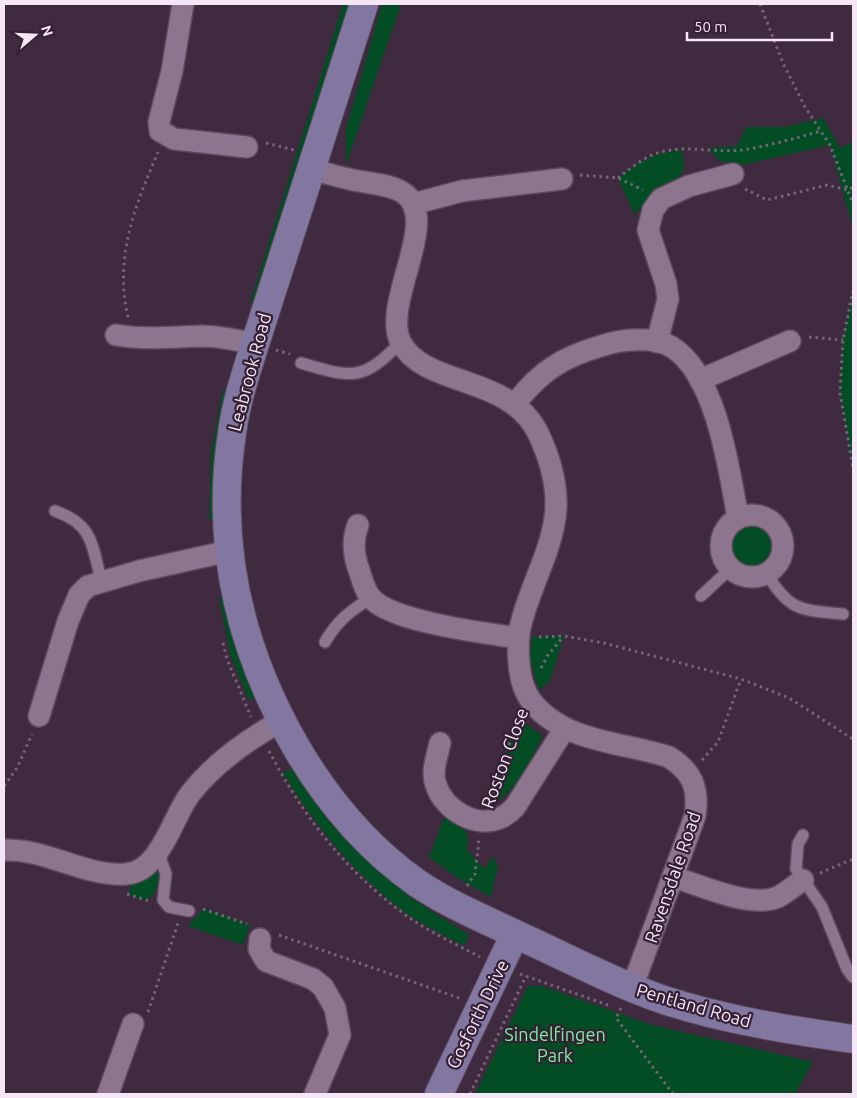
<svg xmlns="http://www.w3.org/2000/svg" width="857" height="1098" font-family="Ubuntu,sans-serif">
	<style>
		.green { fill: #024d23 }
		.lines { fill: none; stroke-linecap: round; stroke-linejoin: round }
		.lane-casing { stroke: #5b495c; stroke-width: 14 }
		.street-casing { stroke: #5b495c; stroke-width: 24 }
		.secondary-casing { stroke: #5b495c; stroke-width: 30 }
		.path { stroke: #776478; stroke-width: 3; stroke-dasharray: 2.5 4; stroke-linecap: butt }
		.lane { stroke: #8d758e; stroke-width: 11 }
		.street { stroke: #8d758e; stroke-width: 21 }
		.secondary { stroke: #8277a1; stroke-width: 28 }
		.labels { text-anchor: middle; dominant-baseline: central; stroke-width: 4.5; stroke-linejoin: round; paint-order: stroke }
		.street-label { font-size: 18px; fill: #f5e7f5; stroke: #352035 }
		.park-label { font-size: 18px; fill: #7df09f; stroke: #352035 }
	</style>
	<rect width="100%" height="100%" fill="#3f2a40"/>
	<!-- green -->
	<g class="green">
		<polygon points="343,4 351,4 255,303 250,303"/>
		<polygon points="382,4 401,4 346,165 346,129"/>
		<polygon points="823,118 840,148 853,142 853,228 830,145 742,165 720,161 708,148 737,146 746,127 785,127"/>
		<path d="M 682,150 L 684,168 L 677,182 L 634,214 L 618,178 C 638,162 656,152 682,150 Z"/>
		<polygon points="853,290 853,468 840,393 843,340"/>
		<polygon points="223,390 231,391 216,519 209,520 211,452"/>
		<circle cx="752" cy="547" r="22"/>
		<polygon points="225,595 238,655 256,697 249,700 231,657 219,599"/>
		<polygon points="564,636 550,681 539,690 530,659 532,637"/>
		<path d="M 518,718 L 543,736 C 532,756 511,803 487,805 Z"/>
		<path d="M 295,767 L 368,857 L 410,897 L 469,935 L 464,946 C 446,936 427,927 410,916 C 356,877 318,829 283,773 Z"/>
		<path d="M 445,815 C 461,825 471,828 467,850 L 485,869 L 493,856 L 498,866 L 491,897 L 459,879 L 429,857 Z"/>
		<polygon points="154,870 160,875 156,891 147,901 129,895 131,883"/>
		<polygon points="204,908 250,925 243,945 188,926"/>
		<polygon points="528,986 542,986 652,1025 813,1062 795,1094 475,1094"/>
	</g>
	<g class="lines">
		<!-- lane casing -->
		<g class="lane-casing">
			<g id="lane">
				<path d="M 301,363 C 352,378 362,382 401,342"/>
				<path d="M 55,511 C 93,524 92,545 101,580"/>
				<path d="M 767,574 C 790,612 802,610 843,614"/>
				<polyline points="701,596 730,569"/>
				<path d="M 325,642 C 337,621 351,610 371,598"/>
				<polyline points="803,835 798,844 796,869 822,907 847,969 853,977"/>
				<polyline points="158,851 166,874 163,900 169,907 189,911"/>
			</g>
		</g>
		<!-- street casing -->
		<g class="street-casing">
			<g id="street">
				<polyline points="183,4 172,71 159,122 160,131 174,139 247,147"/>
				<path d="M 311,169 C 325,173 339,177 353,180 C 368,183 388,184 402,192 C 444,217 380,303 401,343 C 426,388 511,374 539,435 C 551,461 559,490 555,518 C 550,553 531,586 522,620 C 516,639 517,678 528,696 C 537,712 557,725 574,732 C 604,744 638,747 669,757 C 693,772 699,789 695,816 L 632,988"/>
				<polyline points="413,204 462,191 562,179"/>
				<path d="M 116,335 C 146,340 172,337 201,336 C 219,336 237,340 255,344"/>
				<polyline points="657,342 668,299 666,284 648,230 653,210 661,199 689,186 733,174"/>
				<polyline points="700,380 790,341"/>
				<path d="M 515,404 C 540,371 563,357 601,346 C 621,339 654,336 672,347 C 717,376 729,470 738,518"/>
				<circle cx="752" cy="546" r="31"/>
				<path d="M 358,525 C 352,540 353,554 359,570 C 362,579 364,590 371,598 C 392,622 486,633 518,638"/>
				<polyline points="39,716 68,621 79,595 88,586 139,571 229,551"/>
				<path d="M 440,743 C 437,757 431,772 436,785 C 444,810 477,830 502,817 C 507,815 511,811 515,807 L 565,728"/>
				<path d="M 4,850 C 45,848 85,877 126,874 C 160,872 172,818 190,794 C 214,763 247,740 281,721"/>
				<path d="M 673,877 C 701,885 750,909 778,897 C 786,893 795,885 803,880"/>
				<polyline points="260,939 259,949 266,961 313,979 323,987 335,1008 340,1035 315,1094"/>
				<polyline points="108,1094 133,1024"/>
			</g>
		</g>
		<!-- secondary casing -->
		<g class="secondary-casing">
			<g id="secondary">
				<path d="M 364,4 L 255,344 C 246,373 236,402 232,433 C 215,544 240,650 296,747 C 327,800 366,847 417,883 C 451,906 489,921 526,939 C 572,960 617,984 664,1000 C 725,1020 790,1030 853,1039"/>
				<polyline points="439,1094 515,934"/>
			</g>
		</g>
		<!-- path -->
		<g class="path">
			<polyline points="760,4 783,63 805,107 830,145 853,204"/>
			<polyline points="266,143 294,150"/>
			<polyline points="580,175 618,178 643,190"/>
			<path d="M 618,178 C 631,168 645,156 661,152 C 687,145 715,153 742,150 C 769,146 795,138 821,131"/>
			<polyline points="745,189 767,200 827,185 848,190 853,187"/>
			<polyline points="853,290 843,340 840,393 853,468"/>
			<path d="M 128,317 C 114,257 135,206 158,152"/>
			<polyline points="809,337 843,340"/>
			<polyline points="276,350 290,354"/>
			<polyline points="539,637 564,636 604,643 741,679 789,698 853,739"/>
			<polyline points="223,643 227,659 251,717"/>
			<polyline points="541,668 548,655 563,637"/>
			<path d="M 269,751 C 303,816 346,872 407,916 C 429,932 456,944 480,957"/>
			<polyline points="702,760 718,742 741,679"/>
			<polyline points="4,786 17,768 32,734"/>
			<polyline points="489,800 519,717"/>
			<polyline points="820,873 853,859"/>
			<polyline points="467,886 475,874 479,840"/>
			<polyline points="127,894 149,901"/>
			<polyline points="203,909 247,924"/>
			<polyline points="279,935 459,998"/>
			<polyline points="520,974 608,1005"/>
			<polyline points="621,1008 616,1018 673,1094"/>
			<polyline points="148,1012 178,923"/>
			<polyline points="470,1094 526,976"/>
		</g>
		<!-- lane -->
		<use href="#lane" class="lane"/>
		<!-- street -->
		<use href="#street" class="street"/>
		<!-- secondary -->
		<use href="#secondary" class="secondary"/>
	</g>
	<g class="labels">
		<!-- street labels -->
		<g class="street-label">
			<text transform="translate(249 372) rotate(-75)">Leabrook Road</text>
			<text transform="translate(504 758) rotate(-70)">Roston Close</text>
			<text transform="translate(672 877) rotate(-71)">Ravensdale Road</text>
			<text transform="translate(694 1005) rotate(16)">Pentland Road</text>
			<text transform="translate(477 1014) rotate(-64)">Gosforth Drive</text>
		</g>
		<!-- park labels -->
		<g class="park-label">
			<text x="555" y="1034">Sindelfingen<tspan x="555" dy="21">Park</tspan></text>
		</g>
	</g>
	<!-- border -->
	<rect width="857" height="1098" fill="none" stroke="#f5e7f5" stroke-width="10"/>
	<!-- north arrow -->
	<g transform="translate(35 35) rotate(71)" stroke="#352035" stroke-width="4" paint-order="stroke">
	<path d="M0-4L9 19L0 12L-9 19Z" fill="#f5e7f5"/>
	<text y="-8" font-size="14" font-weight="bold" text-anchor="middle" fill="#f5e7f5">N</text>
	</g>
	<!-- scale -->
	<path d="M687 32v8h145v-8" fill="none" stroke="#f5e7f5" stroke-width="2.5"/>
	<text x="694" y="32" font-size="15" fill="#f5e7f5" stroke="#352035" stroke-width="4" paint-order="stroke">50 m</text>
</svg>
